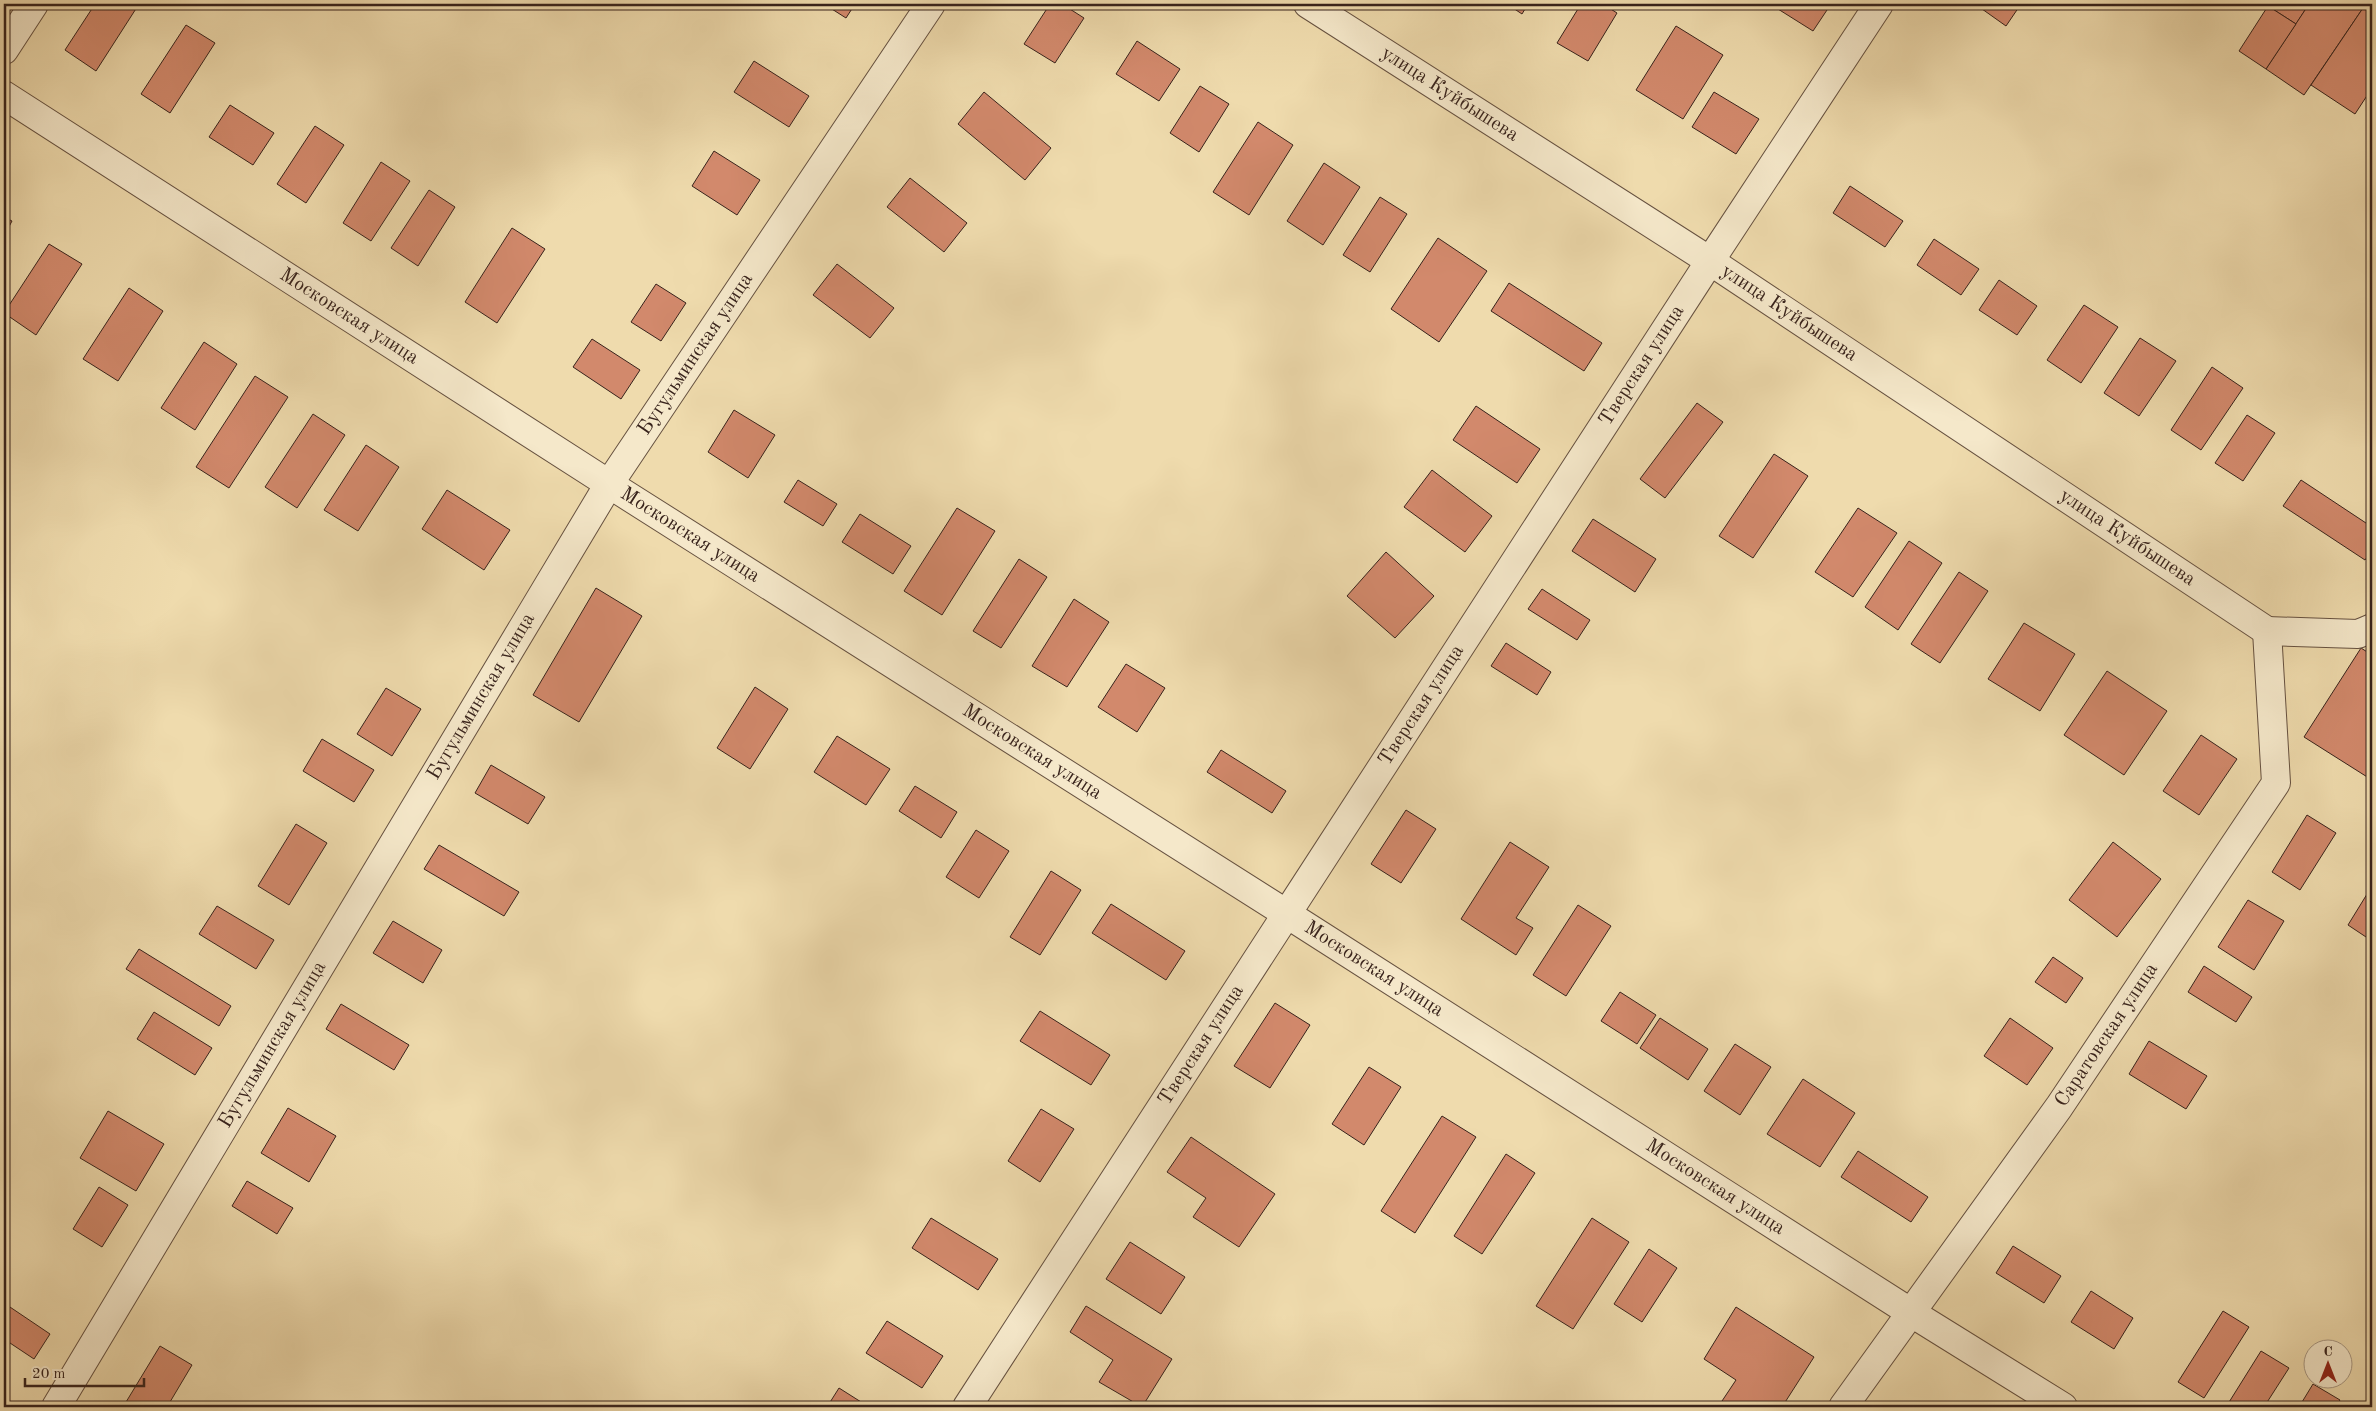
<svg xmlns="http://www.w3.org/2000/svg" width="2376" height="1411" font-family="'Old Standard TT',serif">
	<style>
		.building { fill: #d2896c; stroke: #38231c }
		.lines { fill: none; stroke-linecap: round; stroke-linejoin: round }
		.minor-casing { stroke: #665140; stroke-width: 30 }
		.minor { stroke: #f5e8ca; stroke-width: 28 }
		.labels { text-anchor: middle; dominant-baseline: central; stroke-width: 5; stroke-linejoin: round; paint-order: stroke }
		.street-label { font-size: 20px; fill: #38231c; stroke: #f5e8ca }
	</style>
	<rect width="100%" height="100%" fill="#efdbad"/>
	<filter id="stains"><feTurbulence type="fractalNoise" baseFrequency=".004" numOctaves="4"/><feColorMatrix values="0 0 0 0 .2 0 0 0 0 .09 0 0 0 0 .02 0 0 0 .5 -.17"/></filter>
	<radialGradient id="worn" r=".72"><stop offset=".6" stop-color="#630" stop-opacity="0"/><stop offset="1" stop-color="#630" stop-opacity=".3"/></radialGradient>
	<!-- building -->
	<g class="building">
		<polygon points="95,4 139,4 96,71 65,50"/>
		<polygon points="824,4 855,4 846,18"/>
		<polygon points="1050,4 1062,4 1084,18 1055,63 1024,44"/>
		<polygon points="1507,4 1528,4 1522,14"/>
		<polygon points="1581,4 1603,4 1617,13 1588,61 1557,43"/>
		<polygon points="1770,4 1831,4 1813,31"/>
		<polygon points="1975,4 2021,4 2006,26"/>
		<polygon points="2270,4 2309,4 2296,24 2268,6"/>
		<polygon points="2309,4 2358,4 2363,8 2304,95 2266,69"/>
		<polygon points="2268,6 2296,24 2266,69 2239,51"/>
		<polygon points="2363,8 2372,14 2372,88 2355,114 2311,85"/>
		<polygon points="186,25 215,43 170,113 141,94"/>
		<polygon points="1676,26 1723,55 1683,119 1636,90"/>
		<polygon points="1137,41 1180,69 1159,101 1116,74"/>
		<polygon points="754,61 809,96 789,127 734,92"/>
		<polygon points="1200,86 1229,104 1199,152 1170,133"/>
		<polygon points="984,92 1051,148 1025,180 958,124"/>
		<polygon points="1714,92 1759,119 1736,154 1692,127"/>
		<polygon points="230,105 274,133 253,165 209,137"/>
		<polygon points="1258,122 1293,145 1249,215 1213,192"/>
		<polygon points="315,126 344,145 306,203 277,184"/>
		<polygon points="714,151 760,180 737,215 692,186"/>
		<polygon points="381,162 410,181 371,241 343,223"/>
		<polygon points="1324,163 1360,187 1323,245 1287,221"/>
		<polygon points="910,178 967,223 944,252 887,207"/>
		<polygon points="1850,186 1903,221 1885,247 1833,213"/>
		<polygon points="429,190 455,207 418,266 391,248"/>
		<polygon points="1380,197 1407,214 1370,272 1343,255"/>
		<polygon points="4,217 12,221 4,236"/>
		<polygon points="512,228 545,249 497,323 465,302"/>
		<polygon points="1438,238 1487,271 1439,342 1391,309"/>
		<polygon points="1934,239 1979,269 1961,295 1917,265"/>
		<polygon points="49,244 82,264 36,335 4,313"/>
		<polygon points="837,264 894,308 870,338 813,295"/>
		<polygon points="1999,280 2037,306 2017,335 1979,310"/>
		<polygon points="1509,283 1602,343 1584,371 1491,311"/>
		<polygon points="656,284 686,303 661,341 631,322"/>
		<polygon points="129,288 163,311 118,381 83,359"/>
		<polygon points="2084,305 2118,327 2081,383 2047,360"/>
		<polygon points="2140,338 2176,361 2139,416 2104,393"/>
		<polygon points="592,339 640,370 621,399 573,367"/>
		<polygon points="204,342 237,364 195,430 161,408"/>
		<polygon points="2212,367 2243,388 2201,450 2171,430"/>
		<polygon points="255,376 288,397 229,488 196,467"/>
		<polygon points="1697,403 1723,422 1665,498 1640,479"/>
		<polygon points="1476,406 1540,449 1517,483 1453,440"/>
		<polygon points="734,410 775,435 748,478 708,452"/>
		<polygon points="313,414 345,435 297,508 265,487"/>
		<polygon points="2247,415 2275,433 2243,481 2215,463"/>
		<polygon points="366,445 399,467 358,531 324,510"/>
		<polygon points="1774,454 1808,476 1753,558 1719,536"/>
		<polygon points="1432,470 1492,516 1465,552 1404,507"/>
		<polygon points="798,480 837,504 823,526 784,502"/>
		<polygon points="2301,480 2372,527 2372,550 2365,560 2283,506"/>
		<polygon points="447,490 510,530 484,570 422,529"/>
		<polygon points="957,508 995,531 942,615 904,591"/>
		<polygon points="1858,508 1897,533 1853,597 1815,572"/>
		<polygon points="860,514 911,546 893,574 842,542"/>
		<polygon points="1593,519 1656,559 1635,592 1572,551"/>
		<polygon points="1909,541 1942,563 1898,630 1865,607"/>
		<polygon points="1386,552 1434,596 1395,638 1347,596"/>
		<polygon points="1019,559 1047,577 1001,648 973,631"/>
		<polygon points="1959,572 1988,591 1940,663 1911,644"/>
		<polygon points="596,588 642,616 579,722 533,695"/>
		<polygon points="1542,589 1590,620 1577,640 1528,609"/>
		<polygon points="1074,599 1109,622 1067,687 1032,666"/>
		<polygon points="2024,623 2075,654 2040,711 1988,679"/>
		<polygon points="1506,643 1551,672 1537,695 1491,666"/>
		<polygon points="2361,648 2372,655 2372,780 2304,737"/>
		<polygon points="1126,664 1165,688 1137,732 1098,707"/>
		<polygon points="2107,671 2167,711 2124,775 2064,735"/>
		<polygon points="755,687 788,709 750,769 717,748"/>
		<polygon points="386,688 421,709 392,756 357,734"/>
		<polygon points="2201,735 2237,759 2199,815 2163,791"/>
		<polygon points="837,736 890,769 866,805 814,772"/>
		<polygon points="322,739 374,770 354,802 303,771"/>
		<polygon points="1221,750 1286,791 1272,813 1207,772"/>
		<polygon points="491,765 545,797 528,824 475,793"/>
		<polygon points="915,786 957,812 941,838 899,811"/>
		<polygon points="1406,810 1436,829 1401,883 1371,864"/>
		<polygon points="2307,815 2336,833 2300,890 2272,872"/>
		<polygon points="296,824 327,843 289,905 258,886"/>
		<polygon points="976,830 1009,851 979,898 946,877"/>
		<polygon points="1510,842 1549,867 1516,918 1533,928 1516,955 1461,919"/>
		<polygon points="2113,842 2161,879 2117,937 2069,900"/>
		<polygon points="439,845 519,892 504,916 424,869"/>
		<polygon points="1051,871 1081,890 1040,955 1010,937"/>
		<polygon points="2372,886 2372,941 2348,925"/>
		<polygon points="2248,900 2284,921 2254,970 2218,947"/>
		<polygon points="1111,904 1185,951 1166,980 1092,933"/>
		<polygon points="1578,905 1611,926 1566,996 1533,975"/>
		<polygon points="217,906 274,940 256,969 199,934"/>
		<polygon points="393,921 442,950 423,983 373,953"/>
		<polygon points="139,949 231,1006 219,1026 126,969"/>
		<polygon points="2053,957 2083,978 2066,1003 2035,982"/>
		<polygon points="2204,966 2252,997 2236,1022 2188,992"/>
		<polygon points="1620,992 1656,1015 1637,1044 1601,1021"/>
		<polygon points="1275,1003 1310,1025 1270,1088 1234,1066"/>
		<polygon points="341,1004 409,1045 394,1070 326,1029"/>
		<polygon points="1040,1011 1110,1055 1091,1085 1020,1041"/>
		<polygon points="154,1012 212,1048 195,1075 137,1039"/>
		<polygon points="1660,1018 1708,1049 1688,1080 1640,1048"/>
		<polygon points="2010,1018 2053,1048 2027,1085 1984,1056"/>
		<polygon points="2149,1041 2207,1076 2186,1109 2129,1074"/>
		<polygon points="1735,1044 1771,1067 1740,1115 1704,1091"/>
		<polygon points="1369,1067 1401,1087 1364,1145 1332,1124"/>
		<polygon points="1803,1079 1855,1113 1820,1167 1767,1134"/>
		<polygon points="288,1108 336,1136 309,1182 261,1153"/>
		<polygon points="1041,1109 1074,1129 1040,1182 1008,1161"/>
		<polygon points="108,1111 164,1144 136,1191 80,1158"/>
		<polygon points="1442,1116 1476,1137 1415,1233 1381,1211"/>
		<polygon points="1191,1137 1275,1194 1239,1247 1193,1217 1206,1198 1167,1172"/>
		<polygon points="1858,1151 1928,1197 1911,1222 1841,1177"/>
		<polygon points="1506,1154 1535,1173 1482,1254 1454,1236"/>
		<polygon points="247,1181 293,1208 277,1234 232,1206"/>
		<polygon points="99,1187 128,1205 102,1247 73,1229"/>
		<polygon points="931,1218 998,1259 978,1290 912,1248"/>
		<polygon points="1592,1218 1629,1242 1573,1329 1536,1306"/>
		<polygon points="1130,1242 1185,1277 1161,1314 1106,1279"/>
		<polygon points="2013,1246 2061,1276 2044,1303 1996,1273"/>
		<polygon points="1649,1249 1677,1268 1642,1322 1614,1304"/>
		<polygon points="2091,1291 2133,1318 2114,1349 2071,1322"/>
		<polygon points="4,1303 50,1334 34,1359 4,1339"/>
		<polygon points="1086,1306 1172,1359 1142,1407 1099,1382 1113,1360 1070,1332"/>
		<polygon points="1736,1307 1814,1357 1782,1407 1718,1407 1736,1380 1704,1359"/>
		<polygon points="2223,1311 2249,1327 2204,1398 2178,1382"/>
		<polygon points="887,1321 943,1356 922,1388 866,1353"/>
		<polygon points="160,1346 192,1365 167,1407 123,1407"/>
		<polygon points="2261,1351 2289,1368 2264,1407 2226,1407"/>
		<polygon points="2313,1384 2340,1400 2335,1407 2299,1407"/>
		<polygon points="839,1388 869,1407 827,1407"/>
	</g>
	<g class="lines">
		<!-- minor casing -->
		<g class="minor-casing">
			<g id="minor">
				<path id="s1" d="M 1308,4 L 1710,261 L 2267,631"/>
				<polyline points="4,50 34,4"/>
				<path id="s2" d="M 4,95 L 609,484 L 1287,914 L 1910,1312 L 2063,1407"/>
				<polyline points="2267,631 2358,634 2372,628"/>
				<path id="s3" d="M 56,1407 L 609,484 L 931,4"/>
				<path id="s4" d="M 967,1407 L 1710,261 L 1879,4"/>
				<path id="s5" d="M 1843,1407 L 2059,1107 L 2276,783 L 2267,631"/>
			</g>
		</g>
		<!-- minor -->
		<use href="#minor" class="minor"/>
	</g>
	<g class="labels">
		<!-- street labels -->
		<g class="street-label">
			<text stroke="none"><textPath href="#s1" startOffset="168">улица Куйбышева</textPath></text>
			<text stroke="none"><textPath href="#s1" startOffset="572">улица Куйбышева</textPath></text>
			<text stroke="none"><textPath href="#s2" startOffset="410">Московская улица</textPath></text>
			<text stroke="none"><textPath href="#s3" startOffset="1232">Бугульминская улица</textPath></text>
			<text stroke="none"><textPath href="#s4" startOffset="1241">Тверская улица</textPath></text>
			<text stroke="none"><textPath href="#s2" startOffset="815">Московская улица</textPath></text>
			<text stroke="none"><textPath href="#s1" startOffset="978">улица Куйбышева</textPath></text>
			<text stroke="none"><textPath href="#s3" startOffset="828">Бугульминская улица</textPath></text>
			<text stroke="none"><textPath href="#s4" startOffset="836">Тверская улица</textPath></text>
			<text stroke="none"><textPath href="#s2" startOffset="1220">Московская улица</textPath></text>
			<text stroke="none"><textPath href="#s2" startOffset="1625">Московская улица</textPath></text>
			<text stroke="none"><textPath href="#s5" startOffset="456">Саратовская улица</textPath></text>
			<text stroke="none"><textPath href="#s3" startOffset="422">Бугульминская улица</textPath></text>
			<text stroke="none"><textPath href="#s4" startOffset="431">Тверская улица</textPath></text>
			<text stroke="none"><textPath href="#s2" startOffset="2030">Московская улица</textPath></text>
		</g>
	</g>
	<!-- margin -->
	<rect width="2376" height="1411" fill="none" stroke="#efdbad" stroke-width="20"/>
	<rect x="5" y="5" width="2366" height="1401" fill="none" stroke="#38231c" stroke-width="2.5"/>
	<rect x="10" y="10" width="2356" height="1391" fill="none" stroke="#38231c"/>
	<!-- north arrow -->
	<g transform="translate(2328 1364)"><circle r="24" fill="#f5e8ca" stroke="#a99984"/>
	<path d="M0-4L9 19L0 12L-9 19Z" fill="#8f2418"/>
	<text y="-8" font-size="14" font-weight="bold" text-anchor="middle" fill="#38231c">С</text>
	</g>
	<!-- scale -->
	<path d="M25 1378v8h119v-8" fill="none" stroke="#38231c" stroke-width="2.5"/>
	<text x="32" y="1378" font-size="15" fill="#38231c" stroke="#f5e8ca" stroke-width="4" paint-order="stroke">20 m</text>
	<rect width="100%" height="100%" filter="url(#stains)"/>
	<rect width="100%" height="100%" fill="url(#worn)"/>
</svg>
